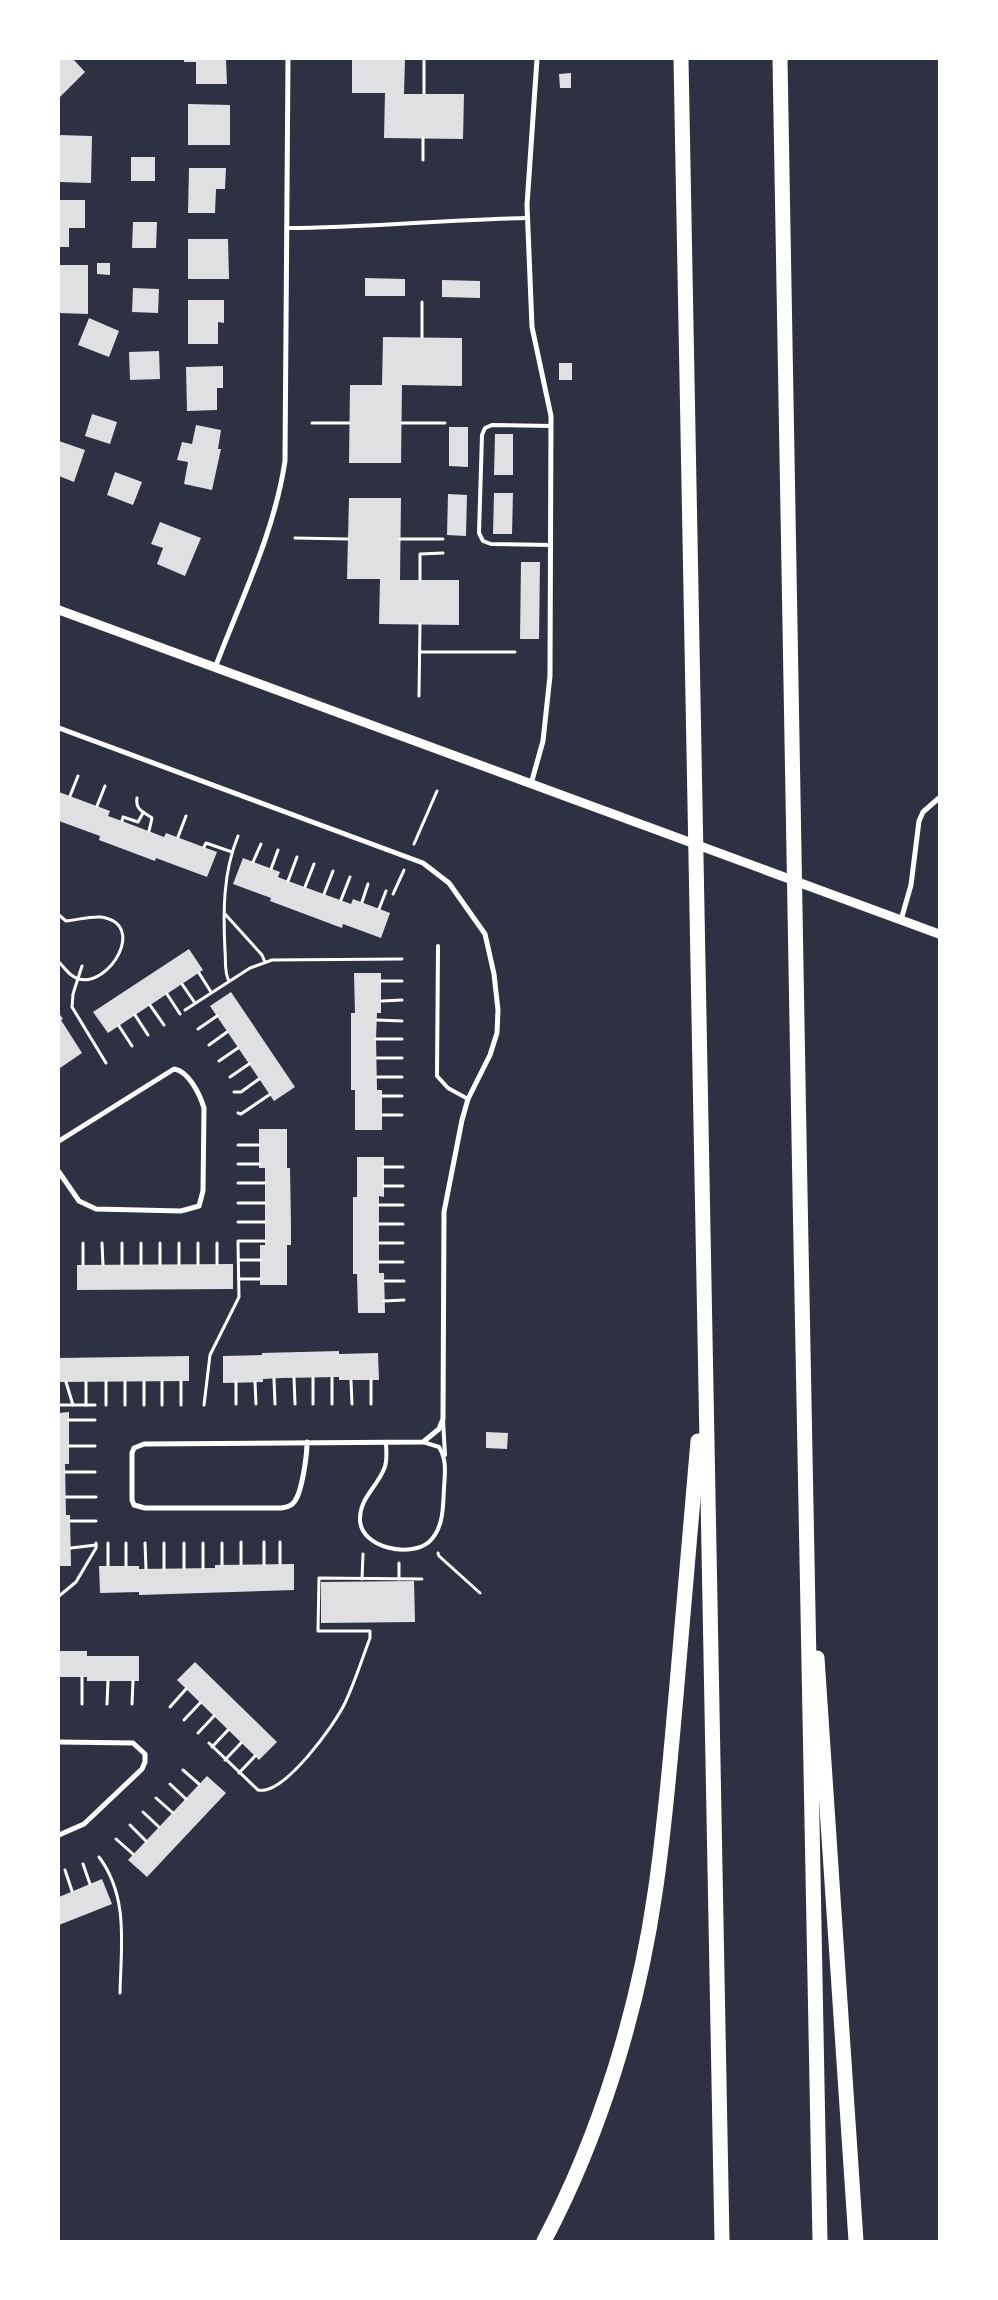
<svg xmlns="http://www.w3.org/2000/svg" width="998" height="2300" font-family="'DM Sans',sans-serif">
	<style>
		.building { fill: #e0e0e3 }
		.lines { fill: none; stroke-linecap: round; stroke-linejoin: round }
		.path { stroke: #fff; stroke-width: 3 }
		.service { stroke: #fff; stroke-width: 4 }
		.minor { stroke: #fff; stroke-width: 5 }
		.tertiary { stroke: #fff; stroke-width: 9 }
		.motorway { stroke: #fff; stroke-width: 15 }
	</style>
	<rect width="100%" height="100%" fill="#2d3142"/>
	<!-- building -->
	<g class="building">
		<polygon points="59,59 73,59 85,72 59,98"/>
		<polygon points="184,59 226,59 227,84 196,84 196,62 184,62"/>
		<polygon points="352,59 405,59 404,94 464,94 463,139 384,138 385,93 352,93"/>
		<polygon points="571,73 571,88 560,88 559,74"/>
		<polygon points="188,104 230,105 230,145 188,145"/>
		<polygon points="59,135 92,136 91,183 59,182"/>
		<rect x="131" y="157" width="24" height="24"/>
		<polygon points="189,168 226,168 225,189 216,189 215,213 188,213"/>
		<polygon points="59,200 85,200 85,228 69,228 69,247 59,247"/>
		<polygon points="133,222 157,222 156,248 132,248"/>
		<polygon points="188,239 228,239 229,279 188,279"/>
		<polygon points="97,263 110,263 110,275 97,274"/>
		<polygon points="59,265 88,265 88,314 59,313"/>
		<polygon points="365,278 405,279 405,296 365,296"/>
		<polygon points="442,280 480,281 480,298 442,297"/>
		<polygon points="133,288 159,289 158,313 132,312"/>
		<polygon points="188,300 224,300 224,323 218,322 218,344 188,344"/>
		<polygon points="89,318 119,331 109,357 78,345"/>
		<polygon points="383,337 462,338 462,386 402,385 401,463 349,463 350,385 382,385"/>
		<polygon points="159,351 160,379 130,380 129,352"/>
		<rect x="559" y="363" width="13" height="17"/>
		<polygon points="223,366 223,388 217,388 217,410 187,411 186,367"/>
		<polygon points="92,414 117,422 110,444 85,436"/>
		<polygon points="196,425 221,430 218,449 221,449 212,490 184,484 188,462 177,460 182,442 192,444"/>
		<polygon points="449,427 468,427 468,467 449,466"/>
		<polygon points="495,434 513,434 513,475 494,475"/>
		<polygon points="59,441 85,450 74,482 59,476"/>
		<polygon points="115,472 142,482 133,505 107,495"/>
		<polygon points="494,493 513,493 512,534 493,534"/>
		<polygon points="448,494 467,495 466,536 447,535"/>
		<polygon points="349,498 401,498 400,580 459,580 459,625 379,624 380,579 347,579"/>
		<polygon points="160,522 201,538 185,576 157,564 163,548 151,544"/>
		<polygon points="521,562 540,562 539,639 520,639"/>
		<polygon points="59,792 110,811 108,816 122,821 164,837 166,833 217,852 207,877 156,858 155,861 99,840 100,836 59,821"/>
		<polygon points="243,858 280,872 278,877 288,881 351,904 353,899 390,913 381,938 343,924 342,928 270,901 271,898 233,884"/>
		<polygon points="189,949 203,970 108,1033 93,1012"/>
		<polygon points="354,973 381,973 381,1013 377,1013 376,1039 377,1090 382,1090 382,1130 355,1130 355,1090 351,1090 351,1013 355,1013"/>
		<polygon points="231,992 295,1087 274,1101 210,1006"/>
		<polygon points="59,1013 63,1019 61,1020 82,1053 60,1068"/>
		<polygon points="259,1129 287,1129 287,1168 290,1168 291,1226 291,1245 287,1245 287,1285 260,1285 260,1245 265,1245 265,1168 259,1168"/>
		<polygon points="357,1157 384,1157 384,1197 379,1196 379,1273 384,1273 385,1313 358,1313 357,1274 353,1274 353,1197 357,1197"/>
		<polygon points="233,1264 233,1289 77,1290 77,1265"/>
		<polygon points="339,1351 339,1354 378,1353 379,1380 339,1380 339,1377 282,1378 263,1379 263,1382 223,1383 223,1356 262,1355 262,1353"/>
		<polygon points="189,1356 189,1381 59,1382 59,1358"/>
		<polygon points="69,1412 69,1464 65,1464 66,1515 70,1515 71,1566 59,1566 59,1413"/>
		<polygon points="486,1432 508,1433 507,1449 486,1448"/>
		<polygon points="294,1564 294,1590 139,1595 139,1592 100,1593 99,1566 139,1566 139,1569 215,1568 215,1565"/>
		<polygon points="414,1581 415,1622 321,1623 321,1582"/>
		<polygon points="59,1651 87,1651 87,1656 139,1656 139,1681 87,1681 87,1677 59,1677"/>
		<polygon points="195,1662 277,1742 259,1760 177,1680"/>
		<polygon points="207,1776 226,1793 147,1877 128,1860"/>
		<polygon points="102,1879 112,1904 59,1925 59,1897"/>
	</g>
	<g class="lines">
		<!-- path -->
		<g class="path">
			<polyline points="424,94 424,59"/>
			<polyline points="423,160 423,138"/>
			<polyline points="422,337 422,302"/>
			<polyline points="312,423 349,423"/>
			<polyline points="402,423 445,423"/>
			<polyline points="295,538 348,539"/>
			<polyline points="400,539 443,539"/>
			<polyline points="420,580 420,554 443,553"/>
			<polyline points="420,652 515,652"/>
			<polyline points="419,696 420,624"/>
			<polyline points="70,796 78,776"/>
			<path d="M 137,798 C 135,810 144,812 152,818 L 149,831"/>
			<polyline points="97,806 105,786"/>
			<polyline points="122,821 123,817 138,822 143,813"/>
			<polyline points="178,837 186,816"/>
			<polyline points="414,844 437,791"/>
			<polyline points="204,847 206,843 232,852"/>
			<polyline points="253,862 261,844"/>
			<polyline points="271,869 278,850"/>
			<polyline points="288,881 297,857"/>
			<polyline points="305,887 314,864"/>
			<polyline points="324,894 333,871"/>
			<polyline points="393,894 404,870"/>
			<polyline points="341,900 350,877"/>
			<polyline points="362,902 368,884"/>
			<polyline points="379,909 386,891"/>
			<polyline points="225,914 262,955 265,962"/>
			<path d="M 59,915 L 66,921 C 77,920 90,916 101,917 C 148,924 109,987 79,979 C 70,977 65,968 59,962"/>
			<polyline points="82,966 73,994 72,1007 106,1063"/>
			<polyline points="199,973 211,992"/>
			<path d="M 229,981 C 224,973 226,960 225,951 C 223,912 223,872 238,836"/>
			<polyline points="381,981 402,981"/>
			<polyline points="182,984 195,1003"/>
			<polyline points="167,994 180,1014"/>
			<polyline points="382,1001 402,1000"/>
			<polyline points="150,1005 164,1025"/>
			<polyline points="185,1010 250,968 272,960 402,959"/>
			<polyline points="135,1015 148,1035"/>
			<polyline points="377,1020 402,1021"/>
			<polyline points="119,1026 132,1046"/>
			<polyline points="198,1029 217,1016"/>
			<polyline points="376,1039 402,1039"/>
			<polyline points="209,1045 227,1032"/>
			<polyline points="377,1058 402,1058"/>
			<polyline points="219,1061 238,1048"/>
			<polyline points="230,1077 249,1064"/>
			<polyline points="377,1077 402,1077"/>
			<polyline points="234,1092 241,1092 259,1079"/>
			<polyline points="382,1096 402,1096"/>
			<polyline points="238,1113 241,1114 269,1095"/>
			<polyline points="382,1115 402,1115"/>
			<polyline points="238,1145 259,1145"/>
			<polyline points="238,1164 260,1164"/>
			<polyline points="384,1167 403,1167"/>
			<polyline points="238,1183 265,1183"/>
			<polyline points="384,1186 403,1186"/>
			<polyline points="238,1203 265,1203"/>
			<polyline points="379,1205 403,1205"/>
			<polyline points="238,1222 265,1222"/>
			<polyline points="379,1224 403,1224"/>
			<polyline points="238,1241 265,1241"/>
			<polyline points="102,1243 103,1265"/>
			<polyline points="122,1243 122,1265"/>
			<polyline points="179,1243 179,1264"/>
			<polyline points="198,1243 198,1264"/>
			<polyline points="217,1243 217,1264"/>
			<polyline points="379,1243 403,1243"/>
			<polyline points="239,1260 260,1260"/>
			<polyline points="379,1262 403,1262"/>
			<polyline points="160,1264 160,1243"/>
			<polyline points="83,1265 83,1243"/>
			<polyline points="141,1265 141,1243"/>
			<polyline points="239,1279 260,1279"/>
			<polyline points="385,1281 404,1281"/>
			<polyline points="384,1301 404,1300"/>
			<polyline points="294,1378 295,1404"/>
			<polyline points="313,1378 313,1404"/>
			<polyline points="274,1379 275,1404"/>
			<polyline points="371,1380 371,1404"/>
			<polyline points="181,1381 181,1405"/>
			<polyline points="351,1381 352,1404"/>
			<polyline points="66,1382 73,1405"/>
			<polyline points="86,1382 86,1405"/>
			<polyline points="106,1382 106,1405"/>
			<polyline points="144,1382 144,1405"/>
			<polyline points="162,1382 162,1405"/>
			<polyline points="236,1382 236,1404"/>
			<polyline points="255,1382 256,1404"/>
			<polyline points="332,1404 332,1378"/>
			<polyline points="59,1405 95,1405"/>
			<polyline points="125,1405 125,1382"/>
			<polyline points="204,1405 210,1355 239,1297 238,1243"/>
			<polyline points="69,1420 95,1420"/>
			<polyline points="69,1446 95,1446"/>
			<polyline points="65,1472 95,1472"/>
			<polyline points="66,1497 96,1497"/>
			<polyline points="70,1521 96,1521"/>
			<polyline points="241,1542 241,1564"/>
			<polyline points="280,1542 280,1564"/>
			<polyline points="145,1543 146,1569"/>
			<polyline points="203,1543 203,1568"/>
			<polyline points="222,1543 222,1565"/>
			<polyline points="71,1548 96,1545"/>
			<polyline points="438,1553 439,1556 480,1593"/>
			<polyline points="399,1563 399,1579"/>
			<polyline points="264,1564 264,1542"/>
			<polyline points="108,1566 108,1543"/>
			<polyline points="126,1566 126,1543"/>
			<polyline points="184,1568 184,1543"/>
			<polyline points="164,1569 164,1543"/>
			<polyline points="362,1579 363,1554"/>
			<polyline points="59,1596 76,1582 96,1548 96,1543"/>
			<polyline points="82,1704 82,1677"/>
			<polyline points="107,1704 108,1681"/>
			<polyline points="132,1704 133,1681"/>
			<polyline points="170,1707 186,1689"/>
			<polyline points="184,1720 200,1703"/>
			<polyline points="198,1733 214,1716"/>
			<path d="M 209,1743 L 258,1790 C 284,1796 335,1724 345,1703 C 355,1682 362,1659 370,1638 L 370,1631 L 318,1631 L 319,1578 L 422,1579"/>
			<polyline points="212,1747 228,1730"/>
			<polyline points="225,1760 241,1743"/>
			<polyline points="183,1770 199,1784"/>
			<polyline points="239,1773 255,1756"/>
			<polyline points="170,1784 186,1799"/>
			<polyline points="156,1798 173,1813"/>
			<polyline points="143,1812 159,1827"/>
			<polyline points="130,1825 146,1841"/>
			<polyline points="116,1839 133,1854"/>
			<path d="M 99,1857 C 129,1897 121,1946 120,1993"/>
			<polyline points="83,1864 90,1884"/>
			<polyline points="65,1870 72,1891"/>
		</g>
		<!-- service -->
		<g class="service">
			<path d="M 287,228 C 367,228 447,219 528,218"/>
			<polyline points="551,545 491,544 483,541 479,533 482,435 485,428 492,425 551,426"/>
			<polyline points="438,946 437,1076 448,1088 468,1099"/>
			<polyline points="443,1420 445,1455"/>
			<path d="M 386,1442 C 386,1451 388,1461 384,1469 C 377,1487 359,1499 360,1520 C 361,1548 410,1558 429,1542 C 444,1528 443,1506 444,1488 C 445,1473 447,1460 439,1447 L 423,1442"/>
		</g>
		<!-- minor -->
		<g class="minor">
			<path d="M 215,668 C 241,599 274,534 285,461 L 288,59"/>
			<path d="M 59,728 L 423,863 L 449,883 L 485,934 L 494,974 L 498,1010 L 497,1033 L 490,1055 L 468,1099 L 462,1120 L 444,1212 L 443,1419 L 439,1429 L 423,1442 L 144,1444 L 134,1448 L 132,1453 L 132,1500 L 134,1505 L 145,1508 L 281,1508 C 287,1507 292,1506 295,1501 C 302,1491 307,1456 307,1442"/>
			<polyline points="531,784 543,741 550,676 551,416 532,327 527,205 537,59"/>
			<polyline points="901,920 911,885 919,821 923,812 939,798"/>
			<path d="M 59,1141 L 174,1069 C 189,1071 200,1095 204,1108 L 203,1191 L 199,1206 L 181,1211 L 96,1209 L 79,1201 L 59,1172"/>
			<polyline points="59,1742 133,1743 145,1754 145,1762 142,1769 84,1824 59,1835"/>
		</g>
		<!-- tertiary -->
		<polyline class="tertiary" points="59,610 939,934"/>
		<!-- motorway -->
		<g class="motorway">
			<polyline points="681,59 722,2241"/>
			<path d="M 780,59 C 794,786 804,1514 820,2241"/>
			<polyline points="817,1658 856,2241"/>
			<path d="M 544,2241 C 600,2135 638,2011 655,1893 C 665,1827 670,1762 676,1696 C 683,1611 691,1526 698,1441"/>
		</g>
	</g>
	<!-- border -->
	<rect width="998" height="2300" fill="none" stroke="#ffffff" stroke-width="120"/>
</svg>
